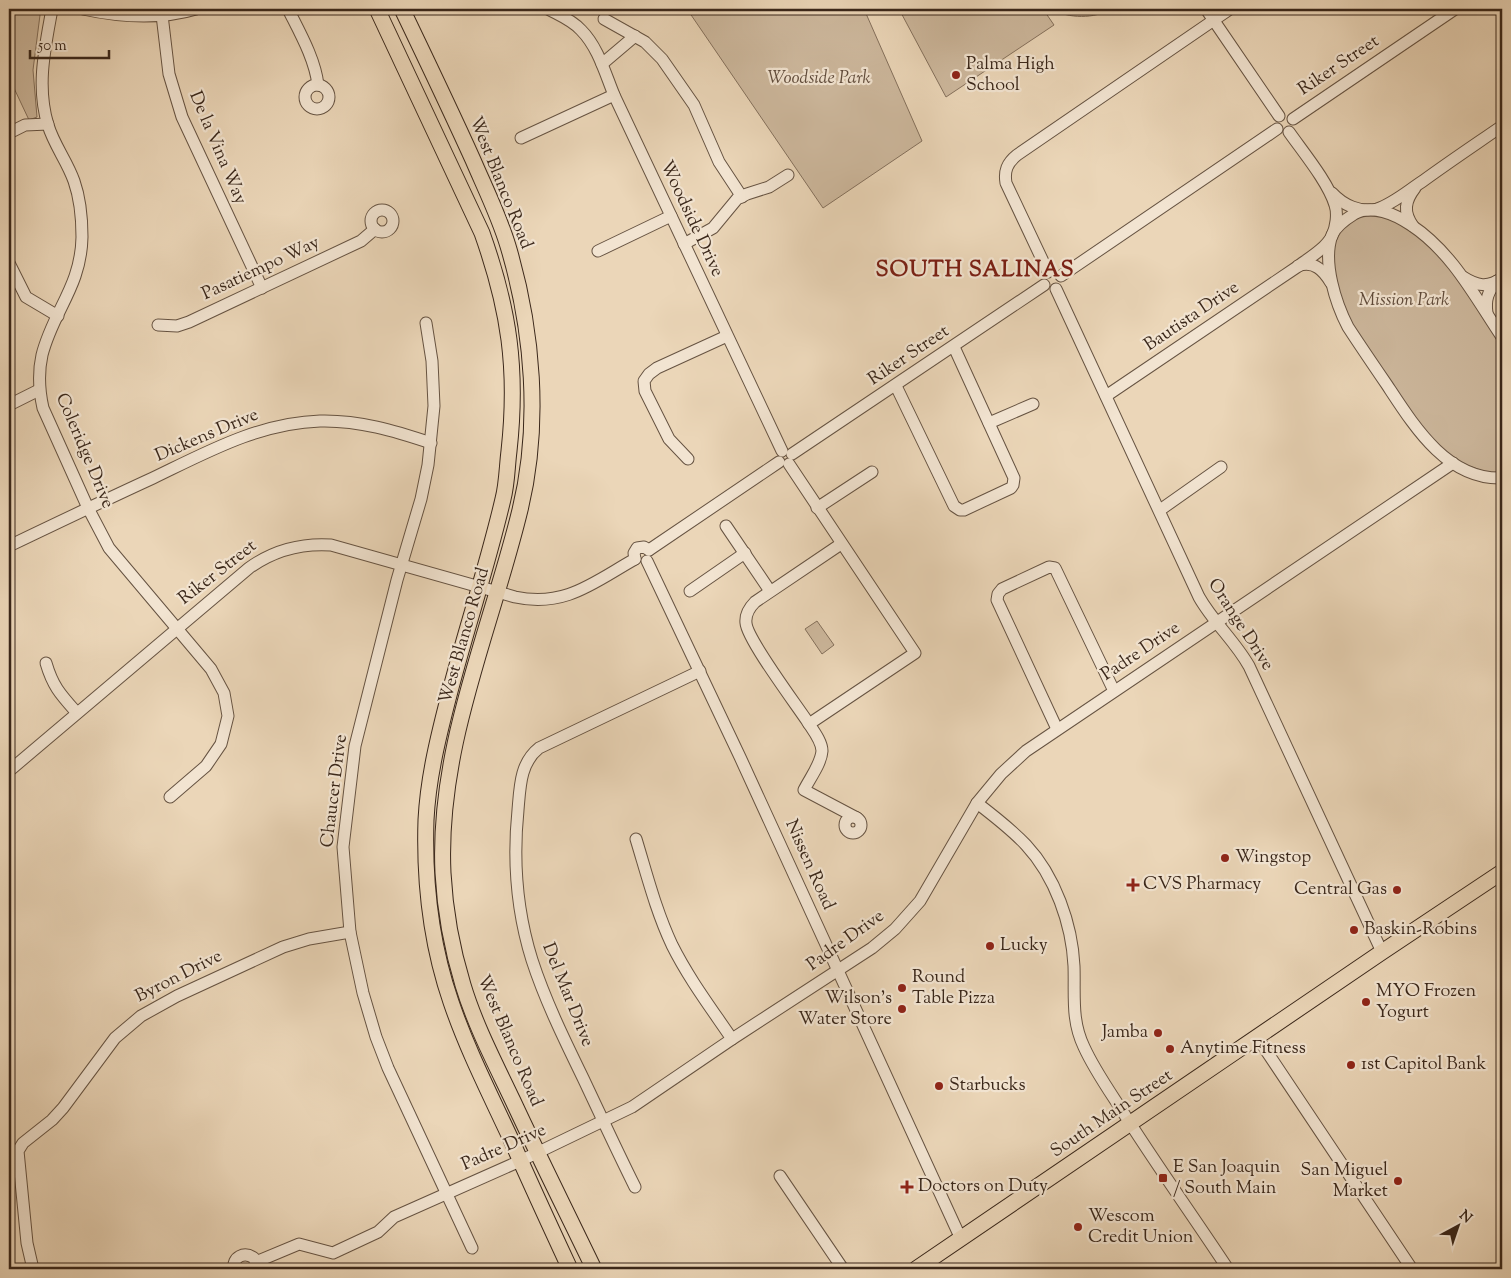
<svg xmlns="http://www.w3.org/2000/svg" width="1511" height="1278" font-family="'Sorts Mill Goudy',serif">
	<style>
		.green { fill: #cdb89d; stroke: #84705c }
		.lines { fill: none; stroke-linecap: round; stroke-linejoin: round }
		.minor-casing { stroke: #665342; stroke-width: 13 }
		.major-casing { stroke: #3a271a; stroke-width: 17 }
		.minor { stroke: #f2e4d1; stroke-width: 11 }
		.major { stroke: #ebd6b8; stroke-width: 15 }
		.poi-dot { fill: #8f2418; stroke: #f2e4d1; stroke-width: 2 }
		.labels { text-anchor: middle; dominant-baseline: central; stroke-width: 4.5; stroke-linejoin: round; paint-order: stroke }
		.poi-label { font-size: 18px; fill: #3a271a; stroke: #f2e4d1; text-anchor: start }
		.street-label { font-size: 18px; fill: #3a271a; stroke: #f2e4d1 }
		.park-label { font-size: 18px; font-style: italic; fill: #5f4b3b; stroke: #f2e4d1 }
		.district-label { font-size: 22px; font-weight: bold; letter-spacing: 1px; fill: #7a1f14; stroke: #f2e4d1 }
	</style>
	<rect width="100%" height="100%" fill="#ebd6b8"/>
	<filter id="stains"><feTurbulence type="fractalNoise" baseFrequency=".004" numOctaves="4"/><feColorMatrix values="0 0 0 0 .2 0 0 0 0 .09 0 0 0 0 .02 0 0 0 .5 -.17"/></filter>
	<radialGradient id="worn" r=".72"><stop offset=".6" stop-color="#630" stop-opacity="0"/><stop offset="1" stop-color="#630" stop-opacity=".3"/></radialGradient>
	<!-- green -->
	<g class="green">
		<path d="M 9,9 C 20,9 33,6 40,15 L 33,70 L 37,117 L 29,120 L 13,86 L 9,87 Z"/>
		<polygon points="687,9 864,9 922,141 823,208"/>
		<polygon points="899,9 1043,9 1054,25 946,97"/>
		<path d="M 1051,9 L 1112,9 C 1093,19 1070,19 1051,9 Z"/>
		<polygon points="1371,210 1425,235 1502,337 1502,478 1442,456 1348,327 1330,274 1338,227"/>
		<polygon points="817,621 834,645 822,654 805,629"/>
	</g>
	<g class="lines">
		<!-- minor casing -->
		<g class="minor-casing">
			<g id="minor">
				<path d="M 52,9 C 45,48 36,86 48,125 C 54,145 67,161 74,181 C 80,198 82,218 82,237 C 81,287 53,311 42,355 C 38,373 39,390 43,408 L 88,508 L 109,548 L 211,669 L 224,693 L 228,716 L 221,744 L 206,766 L 170,797"/>
				<path d="M 83,9 C 120,17 159,20 196,9"/>
				<path d="M 288,9 C 300,33 315,59 318,85"/>
				<path d="M 548,9 C 559,15 572,20 581,30 C 598,47 605,73 614,95 L 782,451"/>
				<polyline points="1206,9 1279,116"/>
				<polyline points="162,15 169,74 182,117 262,288"/>
				<polyline points="604,19 645,42 662,59 694,105 719,162 742,197"/>
				<polyline points="602,64 635,36"/>
				<circle cx="317" cy="97" r="12"/>
				<polyline points="1293,119 1455,9"/>
				<polyline points="9,133 25,125 48,124"/>
				<polyline points="521,138 614,95"/>
				<path d="M 1332,193 C 1343,205 1360,213 1377,209 C 1393,204 1409,190 1423,181 C 1449,162 1476,144 1502,126"/>
				<circle cx="382" cy="221" r="11"/>
				<path d="M 1413,226 C 1403,212 1405,201 1415,188"/>
				<polyline points="684,244 713,228 737,199 747,194 769,187 788,175"/>
				<polyline points="598,251 671,216"/>
				<polyline points="9,263 26,297 58,316"/>
				<path d="M 1298,266 C 1314,260 1324,271 1331,283"/>
				<path d="M 1048,272 L 1006,183 C 1004,171 1007,163 1017,155 L 1230,9"/>
				<polyline points="1061,276 1277,129"/>
				<path d="M 1463,277 C 1477,286 1488,288 1502,278"/>
				<path d="M 1056,289 L 1199,597 C 1213,622 1235,641 1249,666 L 1382,952"/>
				<path d="M 1487,313 C 1485,300 1488,291 1497,281"/>
				<polyline points="426,323 432,361 434,406 428,465 421,499 397,580 355,746 343,847 350,932 363,993 376,1037 388,1068 472,1248"/>
				<polyline points="158,325 177,326 189,322 361,241 375,229"/>
				<path d="M 1502,337 C 1475,297 1452,252 1411,225 C 1395,214 1372,204 1354,214 C 1346,219 1336,226 1332,235 C 1322,262 1336,304 1348,327 C 1361,347 1374,366 1387,385 C 1414,426 1447,480 1502,478"/>
				<polyline points="896,386 954,506 960,510 964,510 1011,488 1013,485 1014,478 954,347"/>
				<path d="M 1106,396 L 1297,267 C 1309,258 1325,249 1332,236 C 1336,227 1338,214 1335,205 C 1328,182 1303,152 1289,132"/>
				<polyline points="9,405 39,390"/>
				<polyline points="989,423 1033,404"/>
				<polyline points="792,454 1044,285"/>
				<polyline points="688,459 669,439 645,391 644,381 649,374 657,368 727,336"/>
				<polyline points="789,464 915,653 809,724"/>
				<polyline points="817,508 872,472"/>
				<polyline points="1160,510 1221,467"/>
				<polyline points="726,526 770,591"/>
				<path d="M 841,544 L 755,602 C 749,608 745,614 746,623 C 747,639 795,703 807,721 C 812,729 822,741 822,751 C 821,764 810,778 804,790 L 857,818"/>
				<path d="M 9,546 C 57,523 105,500 153,478 C 207,452 259,423 320,421 C 359,420 395,431 431,443"/>
				<polyline points="649,550 779,462"/>
				<polyline points="635,559 634,553 637,548 644,547 649,550"/>
				<polyline points="647,561 740,757 961,1239"/>
				<polyline points="690,591 745,553"/>
				<path d="M 46,663 C 53,687 61,695 77,713"/>
				<polyline points="1057,729 997,600 998,594 1002,589 1049,567 1055,568 1114,691"/>
				<path d="M 9,771 L 249,568 C 274,550 300,543 331,545 L 515,597 C 565,608 594,582 635,559"/>
				<path d="M 977,803 C 994,816 1011,829 1026,845 C 1055,876 1072,924 1074,966 C 1075,995 1071,1020 1084,1047 C 1094,1069 1108,1089 1121,1109 C 1155,1163 1193,1216 1228,1269"/>
				<circle cx="853" cy="825" r="8"/>
				<path d="M 636,839 C 647,875 656,911 672,945 C 689,979 711,1008 732,1039"/>
				<polyline points="1257,1037 1412,1269"/>
				<polyline points="780,1176 843,1269"/>
				<path d="M 635,1187 C 617,1151 600,1114 583,1078 C 564,1039 545,1000 532,960 C 517,912 513,859 518,810 C 520,787 520,763 539,748 L 700,671"/>
				<polyline points="256,1262 299,1244 333,1253 378,1232 394,1217 520,1161 632,1107 732,1039 872,948 895,929 920,901 977,803 1001,774 1026,751 1453,463"/>
				<polyline points="33,1269 27,1243 18,1151 23,1143 52,1120 63,1108 115,1038 141,1016 177,996 283,947 309,939 350,932"/>
				<path d="M 234,1269 C 232,1257 244,1251 254,1258 L 257,1267"/>
			</g>
		</g>
		<!-- major casing -->
		<g class="major-casing">
			<g id="major">
				<path d="M 377,9 L 482,233 C 509,309 518,369 509,451 C 507,467 507,484 503,499 C 487,568 464,635 447,703 C 437,742 428,780 426,820 C 424,882 431,944 451,1002 C 468,1052 492,1098 514,1146 C 532,1187 551,1228 570,1269"/>
				<path d="M 402,9 C 426,59 450,109 473,160 C 485,188 499,216 508,246 C 533,330 541,424 520,510 C 491,630 437,747 443,873 C 445,911 452,949 463,985 C 475,1025 495,1063 513,1101 C 539,1157 567,1213 594,1269"/>
				<polyline points="916,1269 1382,952 1502,872"/>
			</g>
		</g>
		<!-- minor -->
		<use href="#minor" class="minor"/>
		<!-- major -->
		<use href="#major" class="major"/>
	</g>
	<!-- markers -->
	<g class="poi-dot">
		<circle cx="956" cy="75" r="5"/>
		<circle cx="1225" cy="858" r="5"/>
		<path d="M1130.5 877.5h5v5h5v5h-5v5h-5v-5h-5v-5h5z"/>
		<circle cx="1397" cy="890" r="5"/>
		<circle cx="1354" cy="930" r="5"/>
		<circle cx="990" cy="946" r="5"/>
		<circle cx="902" cy="988" r="5"/>
		<circle cx="1366" cy="1002" r="5"/>
		<circle cx="902" cy="1009" r="5"/>
		<circle cx="1158" cy="1033" r="5"/>
		<circle cx="1170" cy="1049" r="5"/>
		<circle cx="1351" cy="1065" r="5"/>
		<circle cx="939" cy="1086" r="5"/>
		<rect x="1158" y="1173" width="10" height="10" rx="2.5"/>
		<circle cx="1398" cy="1181" r="5"/>
		<path d="M904.5 1179.5h5v5h5v5h-5v5h-5v-5h-5v-5h5z"/>
		<circle cx="1078" cy="1227" r="5"/>
	</g>
	<g class="labels">
		<!-- poi labels -->
		<g class="poi-label">
			<text x="966" y="65">Palma High<tspan x="966" dy="21">School</tspan></text>
			<text x="1235" y="858">Wingstop</text>
			<text x="1143" y="885">CVS Pharmacy</text>
			<text x="1387" y="890" text-anchor="end">Central Gas</text>
			<text x="1364" y="930">Baskin-Robins</text>
			<text x="1000" y="946">Lucky</text>
			<text x="912" y="978">Round<tspan x="912" dy="21">Table Pizza</tspan></text>
			<text x="1376" y="992">MYO Frozen<tspan x="1376" dy="21">Yogurt</tspan></text>
			<text x="892" y="999" text-anchor="end">Wilson's<tspan x="892" dy="21">Water Store</tspan></text>
			<text x="1148" y="1033" text-anchor="end">Jamba</text>
			<text x="1180" y="1049">Anytime Fitness</text>
			<text x="1361" y="1065">1st Capitol Bank</text>
			<text x="949" y="1086">Starbucks</text>
			<text x="1173" y="1168">E San Joaquin<tspan x="1173" dy="21">/ South Main</tspan></text>
			<text x="1388" y="1171" text-anchor="end">San Miguel<tspan x="1388" dy="21">Market</tspan></text>
			<text x="918" y="1187">Doctors on Duty</text>
			<text x="1088" y="1217">Wescom<tspan x="1088" dy="21">Credit Union</tspan></text>
		</g>
		<!-- street labels -->
		<g class="street-label">
			<text transform="translate(1339 66) rotate(-34)">Riker Street</text>
			<text transform="translate(217 148) rotate(67)">De la Vina Way</text>
			<text transform="translate(500 183) rotate(68)">West Blanco Road</text>
			<text transform="translate(691 219) rotate(65)">Woodside Drive</text>
			<text transform="translate(261 269) rotate(-25)">Pasatiempo Way</text>
			<text transform="translate(1192 317) rotate(-34)">Bautista Drive</text>
			<text transform="translate(909 356) rotate(-34)">Riker Street</text>
			<text transform="translate(207 436) rotate(-23)">Dickens Drive</text>
			<text transform="translate(84 451) rotate(67)">Coleridge Drive</text>
			<text transform="translate(218 573) rotate(-38)">Riker Street</text>
			<text transform="translate(1240 625) rotate(57)">Orange Drive</text>
			<text transform="translate(465 636) rotate(-74)">West Blanco Road</text>
			<text transform="translate(1141 652) rotate(-34)">Padre Drive</text>
			<text transform="translate(335 791) rotate(-83)">Chaucer Drive</text>
			<text transform="translate(809 865) rotate(66)">Nissen Road</text>
			<text transform="translate(846 941) rotate(-36)">Padre Drive</text>
			<text transform="translate(179 977) rotate(-27)">Byron Drive</text>
			<text transform="translate(567 995) rotate(68)">Del Mar Drive</text>
			<text transform="translate(509 1041) rotate(67)">West Blanco Road</text>
			<text transform="translate(1112 1114) rotate(-34)">South Main Street</text>
			<text transform="translate(504 1148) rotate(-24)">Padre Drive</text>
		</g>
		<!-- park labels -->
		<g class="park-label">
			<text x="819" y="79">Woodside Park</text>
			<text x="1404" y="301">Mission Park</text>
		</g>
		<!-- district labels -->
		<g class="district-label">
			<text x="975" y="271">SOUTH SALINAS</text>
		</g>
	</g>
	<!-- margin -->
	<rect width="1511" height="1278" fill="none" stroke="#ebd6b8" stroke-width="30"/>
	<rect x="10" y="10" width="1491" height="1258" fill="none" stroke="#3a271a" stroke-width="2.5"/>
	<rect x="15" y="15" width="1481" height="1248" fill="none" stroke="#3a271a"/>
	<!-- north arrow -->
	<g transform="translate(1458 1226) rotate(40)" stroke="#f2e4d1" stroke-width="4" paint-order="stroke">
	<path d="M0-4L9 19L0 12L-9 19Z" fill="#3a271a"/>
	<text y="-8" font-size="14" font-weight="bold" text-anchor="middle" fill="#3a271a">N</text>
	</g>
	<!-- scale -->
	<path d="M30 50v8h79v-8" fill="none" stroke="#3a271a" stroke-width="2.5"/>
	<text x="38" y="50" font-size="15" fill="#3a271a" stroke="#f2e4d1" stroke-width="4" paint-order="stroke">50 m</text>
	<rect width="100%" height="100%" filter="url(#stains)"/>
	<rect width="100%" height="100%" fill="url(#worn)"/>
</svg>
